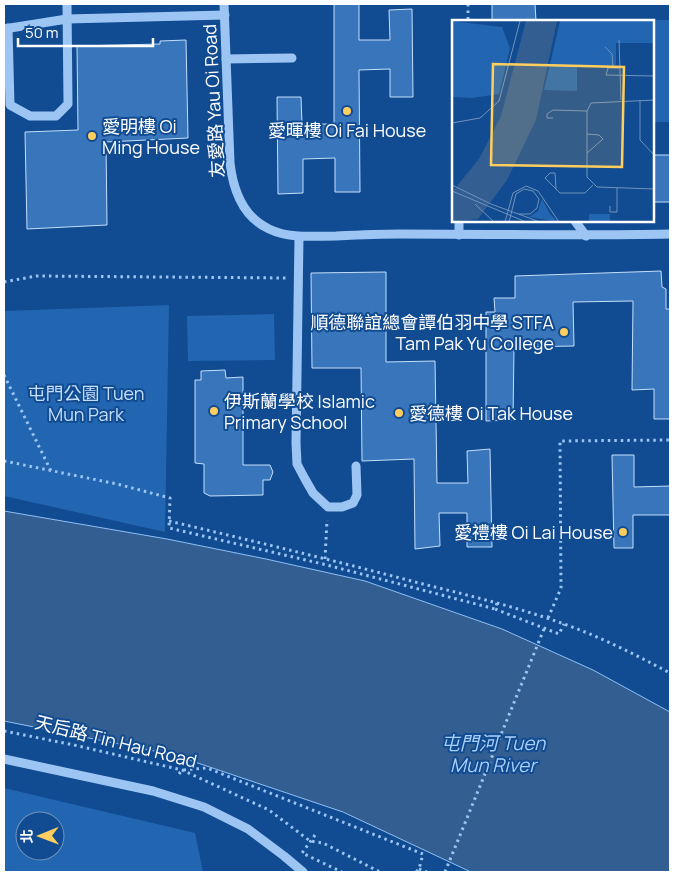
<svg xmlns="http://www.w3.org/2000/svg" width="674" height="876" font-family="Manrope,'Noto Sans TC',sans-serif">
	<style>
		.green { fill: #2265b1; fill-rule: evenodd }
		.water { fill: #335e92; stroke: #8ec0f6 }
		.building { fill: #3975ba; stroke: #c4dffd }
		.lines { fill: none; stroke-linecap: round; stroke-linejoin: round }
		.path { stroke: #9cc5f3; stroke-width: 3; stroke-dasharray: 2.5 4; stroke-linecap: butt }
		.minor { stroke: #9cc5f3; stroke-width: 9 }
		.poi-dot { fill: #ffce5e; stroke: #114b91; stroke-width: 2 }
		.labels { text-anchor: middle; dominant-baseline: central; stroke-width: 4; stroke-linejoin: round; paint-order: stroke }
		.street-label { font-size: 18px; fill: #fff; stroke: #114b91 }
		.poi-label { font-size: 18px; fill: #fff; stroke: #114b91; text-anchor: start }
		.park-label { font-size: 18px; fill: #c4dffd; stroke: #114b91 }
		.water-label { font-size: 19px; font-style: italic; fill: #a8cffa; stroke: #114b91 }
		.inset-road { fill: none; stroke: #7093bd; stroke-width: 1 }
		.view { fill: #ffce5e; fill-opacity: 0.15; stroke: #ffce5e; stroke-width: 2.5 }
		.inset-edge { fill: none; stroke: #fff; stroke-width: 2.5 }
	</style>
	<rect width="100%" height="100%" fill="#114b91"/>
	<!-- green -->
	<g class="green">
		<polygon points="645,20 670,20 670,122 653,122 653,21"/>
		<polygon points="169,305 165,532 4,496 4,311"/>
		<polygon points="274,314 275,360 188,361 187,316"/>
		<path d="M 4,788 L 195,833 L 203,872 L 4,872 ZM 25,821 L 55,821 L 55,851 L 25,851 Z"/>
	</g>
	<!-- water -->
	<polygon class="water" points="4,511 167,539 266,559 365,581 502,629 593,670 670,712 670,872 471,872 343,812 174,755 4,721"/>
	<!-- building -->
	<g class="building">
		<polygon points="334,4 359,4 359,40 390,40 389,10 412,9 413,97 390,97 390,69 359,70 360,192 335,192 335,158 303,159 303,193 278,194 277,97 301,97 302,124 334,124"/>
		<polygon points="492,4 535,4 536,21 492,21"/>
		<polygon points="186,40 188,138 106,142 107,225 27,229 25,132 78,130 77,46 160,44 160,41"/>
		<rect x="653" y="155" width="17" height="47"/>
		<polygon points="661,271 662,287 666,289 666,309 670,309 670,419 654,419 654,389 632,390 633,301 573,302 574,346 514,347 513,420 486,421 486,312 495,312 494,298 515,298 515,276"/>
		<polygon points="386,272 386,362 435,361 437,483 468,483 467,451 490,449 492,547 467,547 467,513 439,513 440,546 415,549 414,459 362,461 361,368 312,368 311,273"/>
		<polygon points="225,370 226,378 243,377 243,465 270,465 273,472 270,480 263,480 263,495 210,496 204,493 204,464 195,463 195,380 201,380 201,371"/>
		<polygon points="612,455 634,455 634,487 670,486 670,515 633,515 633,548 614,548"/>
	</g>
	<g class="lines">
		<!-- path -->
		<g class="path">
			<polyline points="468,4 468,21"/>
			<polyline points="4,282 36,276 287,278"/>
			<polyline points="4,375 51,471"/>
			<polyline points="4,461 117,484 170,498 169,528 323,564 495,609"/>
			<path d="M 169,521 C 253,541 336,561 419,583 C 467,595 517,607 564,624 C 601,637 636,655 670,673"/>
			<polyline points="325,559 327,520"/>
			<polyline points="497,603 495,609 559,634 564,624"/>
			<polyline points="548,618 561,588 560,441 670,440"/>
			<polyline points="4,731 74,745 182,770 269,810 310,841 323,843 380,872"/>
			<polyline points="179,774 182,770 207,768 423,854 419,869 416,872"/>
			<polyline points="315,835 302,853 342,872"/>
			<polyline points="419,869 427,872"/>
			<polyline points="445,872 544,629"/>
		</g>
		<!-- minor -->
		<g class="minor">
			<path d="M 224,4 L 230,163 C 233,189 243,217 269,229 C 290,239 313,236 336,236 C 357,235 379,234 400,234 C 490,234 580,236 670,234"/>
			<polyline points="8,28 10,105 30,116 56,116 68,104 67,4"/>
			<polyline points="4,29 67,19 225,15"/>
			<polyline points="226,59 292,58"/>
			<polyline points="575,221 586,236"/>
			<polyline points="459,235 459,221"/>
			<polyline points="299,237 296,443 297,464 305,479 313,493 328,507 342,507 353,503 357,495 356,466"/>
			<polyline points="4,759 153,791 204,807 248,829 284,856 303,872"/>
		</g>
	</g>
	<!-- markers -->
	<g class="poi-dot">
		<circle cx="347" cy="111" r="5"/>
		<circle cx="92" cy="136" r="5"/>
		<circle cx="564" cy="332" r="5"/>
		<circle cx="214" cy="411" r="5"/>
		<circle cx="399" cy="413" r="5"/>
		<circle cx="623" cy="532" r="5"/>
	</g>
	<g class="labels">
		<!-- street labels -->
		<g class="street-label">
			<text transform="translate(213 101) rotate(-93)">友愛路 Yau Oi Road</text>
			<text transform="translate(116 741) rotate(14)">天后路 Tin Hau Road</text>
		</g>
		<!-- poi labels -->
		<g class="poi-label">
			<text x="102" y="126">愛明樓 Oi<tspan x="102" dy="21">Ming House</tspan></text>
			<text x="347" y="130" text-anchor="middle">愛暉樓 Oi Fai House</text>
			<text x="554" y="322" text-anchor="end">順德聯誼總會譚伯羽中學 STFA<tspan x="554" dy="21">Tam Pak Yu College</tspan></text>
			<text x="224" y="401">伊斯蘭學校 Islamic<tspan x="224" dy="21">Primary School</tspan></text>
			<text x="409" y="413">愛德樓 Oi Tak House</text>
			<text x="613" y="532" text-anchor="end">愛禮樓 Oi Lai House</text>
		</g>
		<!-- park labels -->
		<g class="park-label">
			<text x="86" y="393">屯門公園 Tuen<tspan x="86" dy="21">Mun Park</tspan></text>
		</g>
		<!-- water labels -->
		<g class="water-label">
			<text x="493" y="743">屯門河 Tuen<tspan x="493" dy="22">Mun River</tspan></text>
		</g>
	</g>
	<!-- overview -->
	<g transform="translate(452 20)">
		<rect width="202" height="202" fill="#114b91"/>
		<path d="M 0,1 L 50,7 L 58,28 L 47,74 L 20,78 L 0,77 ZM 108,1 L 202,1 L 202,23 L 164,23 L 164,45 L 125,46 L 125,71 L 92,70 ZM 90,179 L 98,194 L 106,202 L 77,197 L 86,191 ZM 137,194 L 158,194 L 158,202 L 137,202 Z" fill="#2265b1"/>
		<path d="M 74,1 L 105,1 L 84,100 L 55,160 L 26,199 L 0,202 L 0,172 L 27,139 L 49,96 Z" fill="#335e92"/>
		<path class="inset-road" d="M 167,20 L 169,80M 153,27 L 160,34 L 161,48M 167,48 L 156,48 L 154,55 L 201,56M 188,80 L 188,120 L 203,136M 203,80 L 139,83 L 135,91 L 135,157 L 145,167 L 203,169M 101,98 L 95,98 L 95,94 L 101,90 L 135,91M 0,103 L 28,98 L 47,81 L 68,1M 135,133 L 151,119 L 147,115 L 135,114M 0,165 L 39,184 L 88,202M 104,169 L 103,153 L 98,153 L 93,158 L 108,173 L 133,173 L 141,165M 0,171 L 74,202M 23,184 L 42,202M 158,186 L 158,192 L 165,192 L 165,168M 53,202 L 61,173 L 74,166 L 86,171 L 107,202M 57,202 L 64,174 L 72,169 L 81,171 L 87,179 L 85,188 L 78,194 L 67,194"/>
		<path class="view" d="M 41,44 L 172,47 L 170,147 L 39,145 Z"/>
		<rect width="202" height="202" class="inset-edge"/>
	</g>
	<!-- border -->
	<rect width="674" height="876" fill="none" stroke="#ffffff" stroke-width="10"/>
	<!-- north arrow -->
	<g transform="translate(40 836) rotate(269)"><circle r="24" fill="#114b91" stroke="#7093bd"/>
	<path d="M0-4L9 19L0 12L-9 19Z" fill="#ffce5e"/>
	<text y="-8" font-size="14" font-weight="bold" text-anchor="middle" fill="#ffffff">北</text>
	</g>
	<!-- scale -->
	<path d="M18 38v8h135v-8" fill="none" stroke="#ffffff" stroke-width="2.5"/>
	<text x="25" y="38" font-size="15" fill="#ffffff" stroke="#114b91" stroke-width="4" paint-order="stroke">50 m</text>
</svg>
